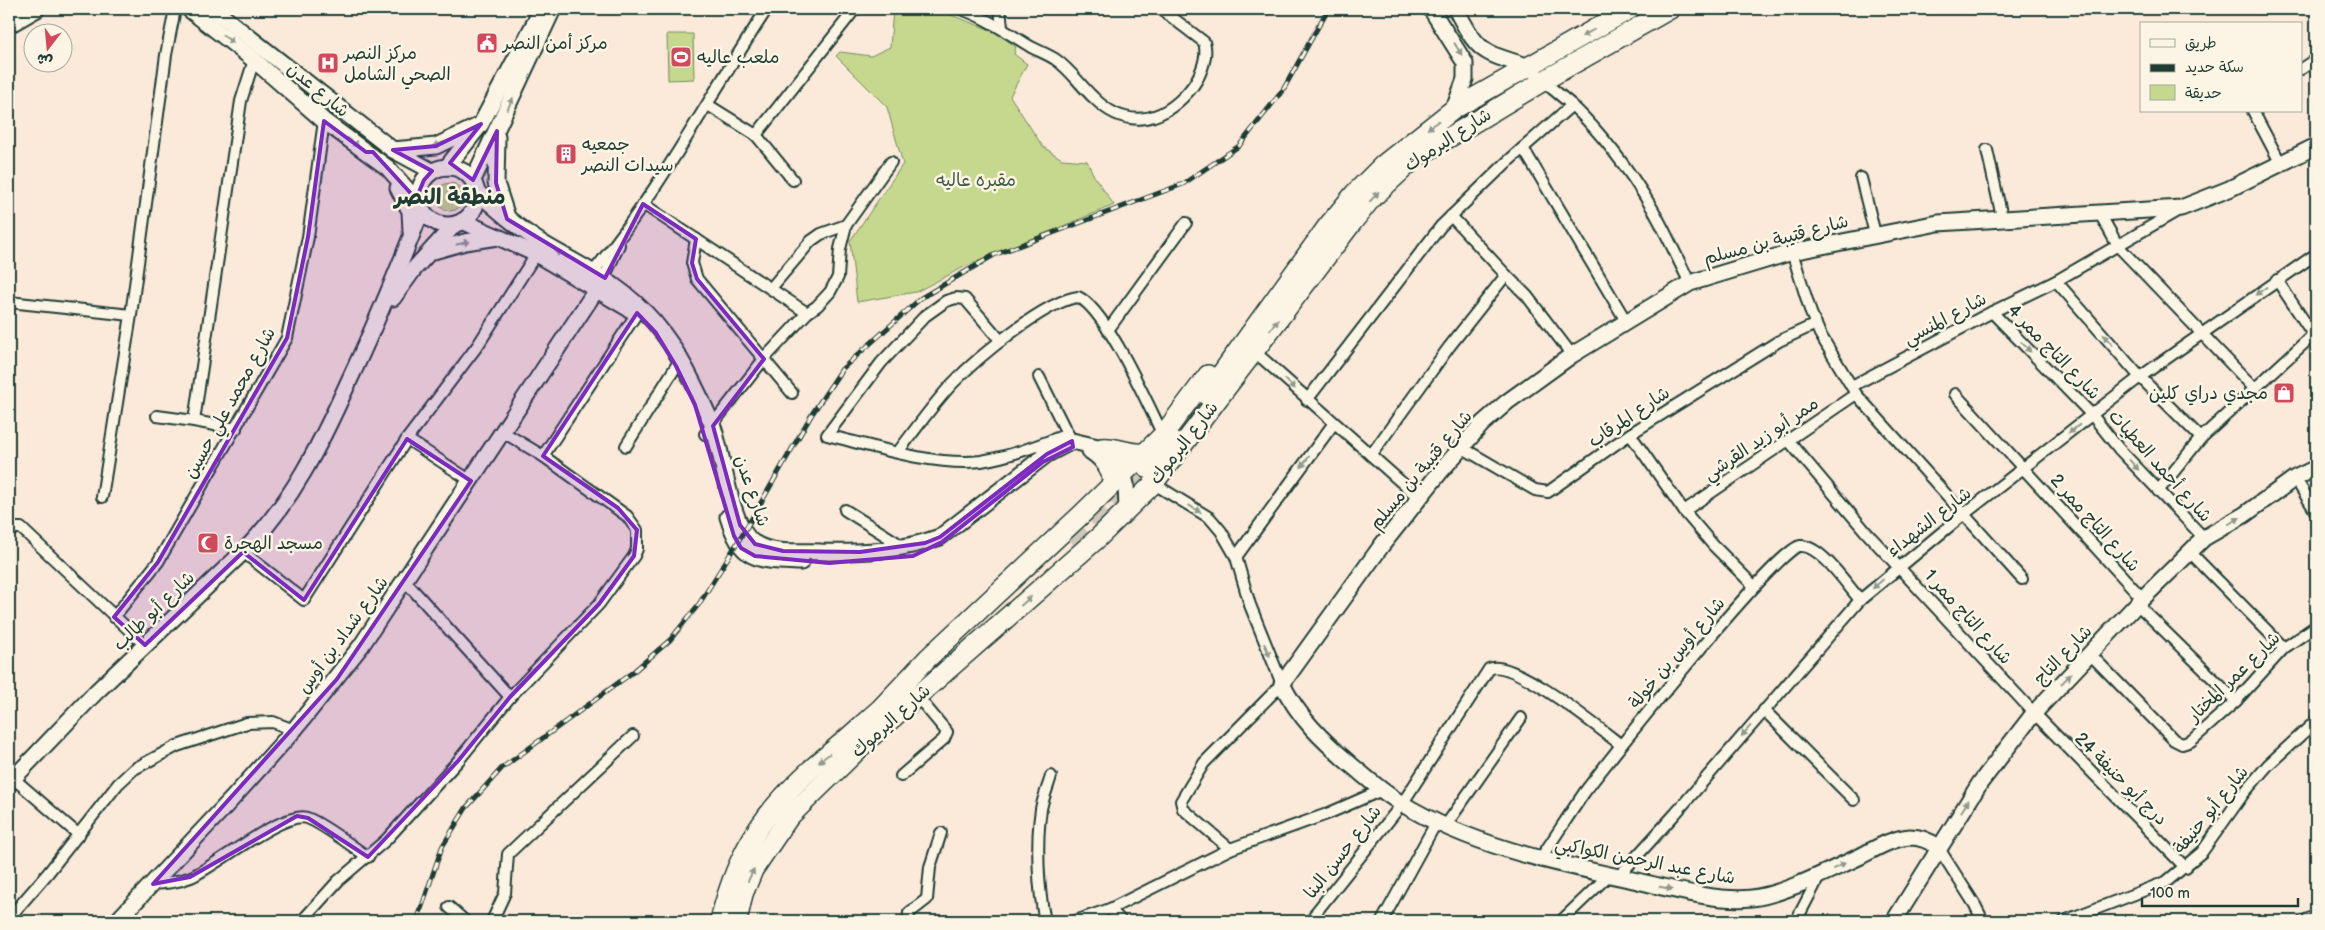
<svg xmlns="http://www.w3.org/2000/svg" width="2325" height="930" font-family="'Balsamiq Sans','Playpen Sans Arabic',sans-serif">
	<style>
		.green { fill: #c6d88d; stroke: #728a60 }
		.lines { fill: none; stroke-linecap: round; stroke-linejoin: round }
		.highway-tunnel { stroke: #cfc7b9; stroke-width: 19; stroke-dasharray: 19 9; stroke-linecap: butt }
		.street-casing { stroke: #1f3d34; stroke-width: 14 }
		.secondary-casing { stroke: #1f3d34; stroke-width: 19 }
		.highway-casing { stroke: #1f3d34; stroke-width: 22 }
		.street { stroke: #fcf5e5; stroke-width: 10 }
		.secondary { stroke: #fcf5e5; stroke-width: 15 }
		.highway { stroke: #fcf5e5; stroke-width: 19 }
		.rail-casing { stroke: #1f3d34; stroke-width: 5 }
		.rail { stroke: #fcf5e5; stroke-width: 3; stroke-dasharray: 9; stroke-linecap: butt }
		.oneway { fill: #8e998c }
		.marked { fill: #7b2cbf; fill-opacity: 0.2; stroke: #7b2cbf; stroke-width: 4; stroke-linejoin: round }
		.labels { text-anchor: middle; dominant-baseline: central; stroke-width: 5; stroke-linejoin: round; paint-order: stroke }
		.poi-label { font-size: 18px; fill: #1f3d34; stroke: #fcf5e5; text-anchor: start }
		.street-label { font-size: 18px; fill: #1f3d34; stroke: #fcf5e5 }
		.park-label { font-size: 18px; fill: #405c46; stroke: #fcf5e5 }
		.district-label { font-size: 22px; font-weight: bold; fill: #1f3d34; stroke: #fcf5e5 }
	</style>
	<rect width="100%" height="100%" fill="#fbe9da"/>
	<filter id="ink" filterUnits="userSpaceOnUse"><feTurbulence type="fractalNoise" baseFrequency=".02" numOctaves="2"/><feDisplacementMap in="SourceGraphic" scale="10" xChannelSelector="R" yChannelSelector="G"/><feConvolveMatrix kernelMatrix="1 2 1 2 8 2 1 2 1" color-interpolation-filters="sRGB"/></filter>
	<g filter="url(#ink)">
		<!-- green -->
		<g class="green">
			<polygon points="893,9 935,9 996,32 1016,47 1014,54 1027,64 1010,96 1043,147 1062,159 1087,161 1094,176 1114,205 966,266 916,292 857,302 850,241 903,164 887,107 836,56 840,52 871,56 890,47"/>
			<polygon points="667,34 693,34 694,79 668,80"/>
			<circle cx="450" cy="197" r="14"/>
		</g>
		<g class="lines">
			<!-- highway-tunnel -->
			<polyline class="highway-tunnel" points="1070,541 1147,468"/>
			<!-- street casing -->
			<g class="street-casing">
				<g id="street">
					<path d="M 961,9 C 987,18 1008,33 1031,47 C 1039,51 1047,54 1055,59 C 1070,69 1080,85 1093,97 C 1124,129 1160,124 1188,92 C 1199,80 1209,58 1204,42 L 1161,9"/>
					<polyline points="1000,9 1002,27"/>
					<polyline points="2301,69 2316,59"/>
					<polyline points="708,105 756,135 793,180"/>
					<path d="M 1572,105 C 1603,135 1630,171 1652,208 C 1666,232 1677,258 1690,283"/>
					<polyline points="2253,111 2281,164"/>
					<polyline points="756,135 855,9"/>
					<polyline points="1523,148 1626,321"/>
					<polyline points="1987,150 2002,217"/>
					<polyline points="1861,178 1875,234"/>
					<polyline points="643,204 807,313"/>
					<polyline points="2099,212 2118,246 2254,388"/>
					<polyline points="1451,216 1506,275"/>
					<polyline points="696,239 692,263 697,279 792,393"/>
					<polyline points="1792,252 1811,313 1820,334 1856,394 2022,579"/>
					<path d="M 593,272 C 660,191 709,96 767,9"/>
					<polyline points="604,278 619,245"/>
					<polyline points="2277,280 2316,339"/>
					<polyline points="2056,281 2140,377 2201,438"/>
					<polyline points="771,288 811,241 821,234 846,225"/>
					<polyline points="9,302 131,315"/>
					<polyline points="1992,312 2092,415 2119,449 2204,538"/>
					<polyline points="1108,330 1186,223"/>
					<path d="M 1001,341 L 965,299 L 956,298 L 946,301 L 925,316 L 881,363 L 827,435 C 872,446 936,467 981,461 C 1012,456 1039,445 1068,434"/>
					<polyline points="1254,351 1419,498"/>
					<polyline points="1039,377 1070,439"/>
					<polyline points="1852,386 1992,312 2056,281 2179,210"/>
					<polyline points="1955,394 2143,599"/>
					<polyline points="1307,400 1441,226 1506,163 1572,105 1543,81"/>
					<polyline points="157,416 194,421"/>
					<polyline points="236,429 194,421 241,101 254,60"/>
					<polyline points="705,434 764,359 807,313 817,306 830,292 838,277 840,249 846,225 891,162"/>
					<polyline points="1630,434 1684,511 1713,545 1754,586"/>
					<polyline points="407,439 471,481"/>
					<polyline points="1789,441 1866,532 2034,713 2186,868"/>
					<polyline points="626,446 680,360"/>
					<polyline points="1461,447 1535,490 1548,492 1630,434 1779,341 1816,324"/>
					<path d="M 898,452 C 916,429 933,404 953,383 C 977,358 1045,301 1078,297 C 1106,309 1148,405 1163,435"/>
					<polyline points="1371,455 1449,347 1506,275 1527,296 1572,355"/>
					<polyline points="543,456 637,313"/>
					<polyline points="2295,478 2316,512"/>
					<polyline points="1151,482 1210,518 1221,531 1236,557 1250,605 1282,684 1204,763 1181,801 1183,809 1230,849"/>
					<polyline points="2158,491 2201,438 2313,335"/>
					<polyline points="102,497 131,315 166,55 175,9"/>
					<polyline points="845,510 904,547"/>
					<polyline points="1684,511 1856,394"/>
					<polyline points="9,533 14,528 21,528 145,645"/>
					<polyline points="243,552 304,600 407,439 478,345 536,254"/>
					<polyline points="2190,552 2284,648"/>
					<polyline points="1236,557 1334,423"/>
					<polyline points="405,581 510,697"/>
					<polyline points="2137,604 2236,701"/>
					<polyline points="114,617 158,562 287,338 308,237 324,121"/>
					<polyline points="2090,654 2174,740 2182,744 2191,741 2236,701 2284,648 2316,626"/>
					<polyline points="1764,710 1854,800"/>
					<polyline points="901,776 944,739 947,732 917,696"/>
					<polyline points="13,778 79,835"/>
					<polyline points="1446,825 1521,718"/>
					<polyline points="1938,847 1975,905 1983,921"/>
					<path d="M 1540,859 C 1555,837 1569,815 1584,793 C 1607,762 1778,547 1800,546 C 1820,544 1847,585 1860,600"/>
					<polyline points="1618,877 1675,814 1860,600 1963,515 2140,377 2316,254"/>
					<path d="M 153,884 C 166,883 179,882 191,877 C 216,866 284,810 307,818 C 322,823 353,847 368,857"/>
					<polyline points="449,907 465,921"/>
					<polyline points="1110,909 1121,921"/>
					<polyline points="9,918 48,873 118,784 134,769 177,746 247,723 273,722 294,730"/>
					<polyline points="302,921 338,881 386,840 458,761 510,697 599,604 634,556 637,549 637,530 627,516 543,456 503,432"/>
					<polyline points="492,921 505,893 508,854 633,736"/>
					<polyline points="908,921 909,913 927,899 930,867 941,833"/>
					<path d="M 1045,921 C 1038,890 1036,841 1041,809 C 1043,798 1048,787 1051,776"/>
					<polyline points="1075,921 1110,909 1230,849 1327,814 1382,790"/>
					<path d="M 1312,921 L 1317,911 L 1402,804 L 1489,669 C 1512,657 1600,729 1621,745"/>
					<polyline points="1382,921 1437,821"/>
					<polyline points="1561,921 1609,875"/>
					<polyline points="1796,921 1820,875"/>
					<polyline points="2064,921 2166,882 2202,852 2244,793 2268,765 2316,721"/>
					<polyline points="2303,921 2316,916"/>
				</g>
			</g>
			<!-- secondary casing -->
			<g class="secondary-casing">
				<g id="secondary">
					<polyline points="189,9 254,60 324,121 388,168 419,203"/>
					<polyline points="213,9 393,150 432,171"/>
					<polyline points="1431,9 1465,63 1465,79 1454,109"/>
					<path d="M 1456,9 C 1479,54 1482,52 1530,67 L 1534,71"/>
					<polyline points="9,12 16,9"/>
					<polyline points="9,25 37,9"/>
					<polyline points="497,137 496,183 507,217"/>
					<polyline points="393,150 436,146 478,126"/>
					<polyline points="447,167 481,124 542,9"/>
					<circle cx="448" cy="196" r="29"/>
					<polyline points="473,180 553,9"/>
					<polyline points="398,188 410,211 411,232"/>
					<path d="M 476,191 C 499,211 521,231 547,246 C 588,270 622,285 654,322 C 679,351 697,389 712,424 C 723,451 730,528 754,543 C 772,555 801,551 821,552 C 861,553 902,551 940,537 L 1047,454 L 1072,441 L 1102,448 L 1121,466 L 1126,484 L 1127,510"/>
					<polyline points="462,221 536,254 631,310"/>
					<polyline points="430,252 465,242 498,237"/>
					<polyline points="393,298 414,269 455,224"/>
					<path d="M 1090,451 C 1104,460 1110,470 1111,486"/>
					<path d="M 728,517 C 742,562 757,560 801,562"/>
					<path d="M 9,783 L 96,692 L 243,552 C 291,504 320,445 348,383 C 375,326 399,268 422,209"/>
					<path d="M 1938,847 C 1930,841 1922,837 1910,837 C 1893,838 1876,848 1861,856 C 1832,869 1783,895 1752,898 C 1715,902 1669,888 1633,880 C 1554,863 1471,846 1401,803 C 1382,792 1366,777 1350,764 C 1321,739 1299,718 1282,684 L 1382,545 L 1440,472 L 1482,424 L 1507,402 L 1572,355 L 1690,283 L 1792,252 L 1938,223 L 2181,208 L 2229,189 L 2316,146"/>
					<polyline points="117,921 231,800 294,730 361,646 602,281"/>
					<polyline points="1894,921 1980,783 2034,713 2137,604 2204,538 2244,515 2295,478 2316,468"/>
				</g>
			</g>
			<!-- highway casing -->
			<g class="highway-casing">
				<g id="highway">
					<polyline points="1206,395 1327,227 1355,193 1383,165 1454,109 1630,9"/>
					<path d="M 1102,448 C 1116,446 1129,455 1144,453"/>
					<polyline points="1147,468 1172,441"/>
					<polyline points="882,707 928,658 1082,514 1163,435 1208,375"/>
					<path d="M 720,921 C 738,844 771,802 831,752 C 852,735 871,716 892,699"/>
					<polyline points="737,921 743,894 753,870 789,817 872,736 1099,537 1153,484 1351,224 1371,199 1415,158 1543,81 1670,9"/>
				</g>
			</g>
			<!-- street -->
			<use href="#street" class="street"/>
			<!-- secondary -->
			<use href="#secondary" class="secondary"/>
			<!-- highway -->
			<use href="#highway" class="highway"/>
			<!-- rail casing -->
			<g class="rail-casing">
				<polyline id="rail" points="417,921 442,847 466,808 502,768 633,672 670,640 699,604 744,532 812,414 842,369 921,298 994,255 1183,184 1239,146 1283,90 1328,9"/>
			</g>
			<!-- rail -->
			<use href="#rail" class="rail"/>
		</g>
		<!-- one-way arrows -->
		<defs><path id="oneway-solid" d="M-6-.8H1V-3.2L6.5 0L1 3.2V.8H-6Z" transform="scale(1.25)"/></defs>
		<g class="oneway">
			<use href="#oneway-solid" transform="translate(1588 33) rotate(150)"/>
			<use href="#oneway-solid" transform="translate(228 39) rotate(38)"/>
			<use href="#oneway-solid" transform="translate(1458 49) rotate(58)"/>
			<use href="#oneway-solid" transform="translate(510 104) rotate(-65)"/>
			<use href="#oneway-solid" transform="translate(1433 125) rotate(143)"/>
			<use href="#oneway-solid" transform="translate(353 142) rotate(37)"/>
			<use href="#oneway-solid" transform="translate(439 144) rotate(159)"/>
			<use href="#oneway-solid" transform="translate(1374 197) rotate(-47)"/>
			<use href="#oneway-solid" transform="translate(463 243) rotate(-13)"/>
			<use href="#oneway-solid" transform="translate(561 254) rotate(-151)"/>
			<use href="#oneway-solid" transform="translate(2261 291) rotate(144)"/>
			<use href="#oneway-solid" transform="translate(1274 325) rotate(-52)"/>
			<use href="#oneway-solid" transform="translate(2108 340) rotate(-131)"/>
			<use href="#oneway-solid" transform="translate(2026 347) rotate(46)"/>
			<use href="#oneway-solid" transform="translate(1290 384) rotate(43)"/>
			<use href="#oneway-solid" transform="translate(2074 429) rotate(142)"/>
			<use href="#oneway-solid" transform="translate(1305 462) rotate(126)"/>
			<use href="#oneway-solid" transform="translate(2134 465) rotate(48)"/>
			<use href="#oneway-solid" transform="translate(1195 509) rotate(31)"/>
			<use href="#oneway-solid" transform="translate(2234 521) rotate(-30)"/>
			<use href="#oneway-solid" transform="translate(1878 584) rotate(139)"/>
			<use href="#oneway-solid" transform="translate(1026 601) rotate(-41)"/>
			<use href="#oneway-solid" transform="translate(1267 650) rotate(67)"/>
			<use href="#oneway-solid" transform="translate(2066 679) rotate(-46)"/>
			<use href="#oneway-solid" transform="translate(1746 731) rotate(131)"/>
			<use href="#oneway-solid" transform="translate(824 758) rotate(143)"/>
			<use href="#oneway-solid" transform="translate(1965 806) rotate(-57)"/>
			<use href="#oneway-solid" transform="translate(1839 866) rotate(-26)"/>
			<use href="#oneway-solid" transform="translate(751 875) rotate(-64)"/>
			<use href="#oneway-solid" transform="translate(1666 888) rotate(12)"/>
		</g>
	</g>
	<!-- marked area -->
	<path class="marked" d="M 324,121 L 366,152 L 373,152 L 416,199 L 424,180 L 432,171 L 393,150 L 436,146 L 481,124 L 450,163 L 473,180 L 497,131 L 496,183 L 507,219 L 605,278 L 643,204 L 696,239 L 692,263 L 697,279 L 764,359 L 713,426 L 740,525 L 755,544 L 783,551 L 860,552 L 925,543 L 940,537 L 1047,454 L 1072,441 L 1073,447 L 1043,462 L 942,542 L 913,556 L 829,563 L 755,556 L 741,548 L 734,536 L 695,405 L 676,366 L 656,333 L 637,313 L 543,456 L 618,508 L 637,530 L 634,556 L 599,604 L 510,697 L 458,761 L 368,857 L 308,818 L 297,816 L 190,877 L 153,884 L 337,679 L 471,481 L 407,439 L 304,600 L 243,552 L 145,645 L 114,617 L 158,562 L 287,338 L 308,237 Z"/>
	<!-- icons -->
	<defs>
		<g id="civic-square" transform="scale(1.125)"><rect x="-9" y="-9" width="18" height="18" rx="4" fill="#d1495b" stroke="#fcf5e5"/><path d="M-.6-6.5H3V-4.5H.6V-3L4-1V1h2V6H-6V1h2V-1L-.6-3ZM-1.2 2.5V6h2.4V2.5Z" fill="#fff"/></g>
		<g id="stadium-square" transform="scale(1.125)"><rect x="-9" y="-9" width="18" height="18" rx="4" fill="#d1495b" stroke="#fcf5e5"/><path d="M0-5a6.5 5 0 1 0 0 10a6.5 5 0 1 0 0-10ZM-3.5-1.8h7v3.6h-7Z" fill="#fff"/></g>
		<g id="hospital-square" transform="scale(1.125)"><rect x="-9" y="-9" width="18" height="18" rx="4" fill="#d1495b" stroke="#fcf5e5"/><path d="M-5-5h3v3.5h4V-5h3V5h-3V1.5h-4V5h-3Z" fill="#fff"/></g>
		<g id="building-square" transform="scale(1.125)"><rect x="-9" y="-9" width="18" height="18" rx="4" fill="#d1495b" stroke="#fcf5e5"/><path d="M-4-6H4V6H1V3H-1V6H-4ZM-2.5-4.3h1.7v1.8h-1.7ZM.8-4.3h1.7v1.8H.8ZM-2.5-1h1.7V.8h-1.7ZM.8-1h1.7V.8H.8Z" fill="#fff"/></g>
		<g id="shop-square" transform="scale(1.125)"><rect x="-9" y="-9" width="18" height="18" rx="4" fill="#d1495b" stroke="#fcf5e5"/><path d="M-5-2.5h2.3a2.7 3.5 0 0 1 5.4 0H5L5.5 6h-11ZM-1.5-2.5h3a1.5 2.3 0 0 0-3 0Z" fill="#fff"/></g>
		<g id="mosque-square" transform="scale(1.125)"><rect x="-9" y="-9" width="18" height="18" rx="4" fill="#d1495b" stroke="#fcf5e5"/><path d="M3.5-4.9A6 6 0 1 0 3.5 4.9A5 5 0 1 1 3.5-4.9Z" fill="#fff"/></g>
	</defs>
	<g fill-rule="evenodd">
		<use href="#civic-square" x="487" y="43"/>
		<use href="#stadium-square" x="681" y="57"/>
		<use href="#hospital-square" x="328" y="63"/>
		<use href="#building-square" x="566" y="154"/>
		<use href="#shop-square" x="2284" y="393"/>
		<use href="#mosque-square" x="208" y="543"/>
	</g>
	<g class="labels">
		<!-- poi labels -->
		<g class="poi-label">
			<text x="503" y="43">مركز أمن النصر</text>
			<text x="344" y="53">مركز النصر<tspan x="344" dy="21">الصحي الشامل</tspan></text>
			<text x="697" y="57">ملعب عاليه</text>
			<text x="582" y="144">جمعيه<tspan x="582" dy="21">سيدات النصر</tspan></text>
			<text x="2268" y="393" text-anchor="end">مجدي دراي كلين</text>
			<text x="224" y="543">مسجد الهجرة</text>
		</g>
		<!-- street labels -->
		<g class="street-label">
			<text transform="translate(318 90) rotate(40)">شارع عدن</text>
			<text transform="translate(1448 140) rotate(-33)">شارع اليرموك</text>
			<text transform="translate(1776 240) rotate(-15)">شارع قتيبة بن مسلم</text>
			<text transform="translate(1945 319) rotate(-28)">شارع المنسي</text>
			<text transform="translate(2054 352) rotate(46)">شارع التاج ممر 4</text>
			<text transform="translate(230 403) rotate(-61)">شارع محمد علي حسين</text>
			<text transform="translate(1629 417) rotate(-34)">شارع المرقاب</text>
			<text transform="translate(1761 439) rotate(-34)">ممر أبو زيد القرشي</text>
			<text transform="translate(1184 443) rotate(-52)">شارع اليرموك</text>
			<text transform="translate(2160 466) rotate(48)">شارع أحمد العطيات</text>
			<text transform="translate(1421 470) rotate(-50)">شارع قتيبة بن مسلم</text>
			<text transform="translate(752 491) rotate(71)">شارع عدن</text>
			<text transform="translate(1929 522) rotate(-38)">شارع الشهداء</text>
			<text transform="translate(2095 523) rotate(48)">شارع التاج ممر 2</text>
			<text transform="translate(154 611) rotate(-44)">شارع أبو طالب</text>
			<text transform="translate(1968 617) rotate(48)">شارع التاج ممر 1</text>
			<text transform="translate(343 635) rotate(-54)">شارع شداد بن أوس</text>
			<text transform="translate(1677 653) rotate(-50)">شارع أوس بن خولة</text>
			<text transform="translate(2063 655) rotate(-46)">شارع التاج</text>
			<text transform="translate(2234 677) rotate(-44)">شارع عمر المختار</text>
			<text transform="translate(891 721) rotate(-42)">شارع اليرموك</text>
			<text transform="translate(2121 779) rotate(45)">درج أبو حنيفة 24</text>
			<text transform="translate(2211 810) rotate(-51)">شارع أبو حنيفة</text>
			<text transform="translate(1343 852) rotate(-52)">شارع حسن البنا</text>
			<text transform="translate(1645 861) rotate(11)">شارع عبد الرحمن الكواكبي</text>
		</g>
		<!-- park labels -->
		<g class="park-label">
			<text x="976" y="180">مقبره عاليه</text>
		</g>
		<!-- district labels -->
		<g class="district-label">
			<text x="450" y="197">منطقة النصر</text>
		</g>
	</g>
	<!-- margin -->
	<rect width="2325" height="930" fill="none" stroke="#fcf5e5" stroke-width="30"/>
	<rect x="15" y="15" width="2295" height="900" fill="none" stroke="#1f3d34" stroke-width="2" filter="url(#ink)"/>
	<!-- legend -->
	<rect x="2140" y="22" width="162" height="90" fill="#fcf5e5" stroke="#a4ab9e"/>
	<rect x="2150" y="39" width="25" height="8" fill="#fcf5e5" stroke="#a4ab9e"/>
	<text x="2185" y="48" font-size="15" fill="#1f3d34">طريق</text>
	<rect x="2150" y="64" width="25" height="8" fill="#1f3d34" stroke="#a4ab9e"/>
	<text x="2185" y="72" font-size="15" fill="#1f3d34">سكة حديد</text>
	<rect x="2150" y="85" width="25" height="15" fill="#c6d88d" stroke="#a4ab9e"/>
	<text x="2185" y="98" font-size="15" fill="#1f3d34">حديقة</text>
	<!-- north arrow -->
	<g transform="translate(48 48) rotate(196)"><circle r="24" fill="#fcf5e5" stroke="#a4ab9e"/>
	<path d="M0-4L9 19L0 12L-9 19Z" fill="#d1495b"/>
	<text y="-8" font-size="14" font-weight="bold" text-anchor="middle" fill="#1f3d34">ش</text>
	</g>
	<!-- scale -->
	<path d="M2142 898v8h156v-8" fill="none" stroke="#1f3d34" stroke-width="2.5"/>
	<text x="2150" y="898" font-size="15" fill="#1f3d34" stroke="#fcf5e5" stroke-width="4" paint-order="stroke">100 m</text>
</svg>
